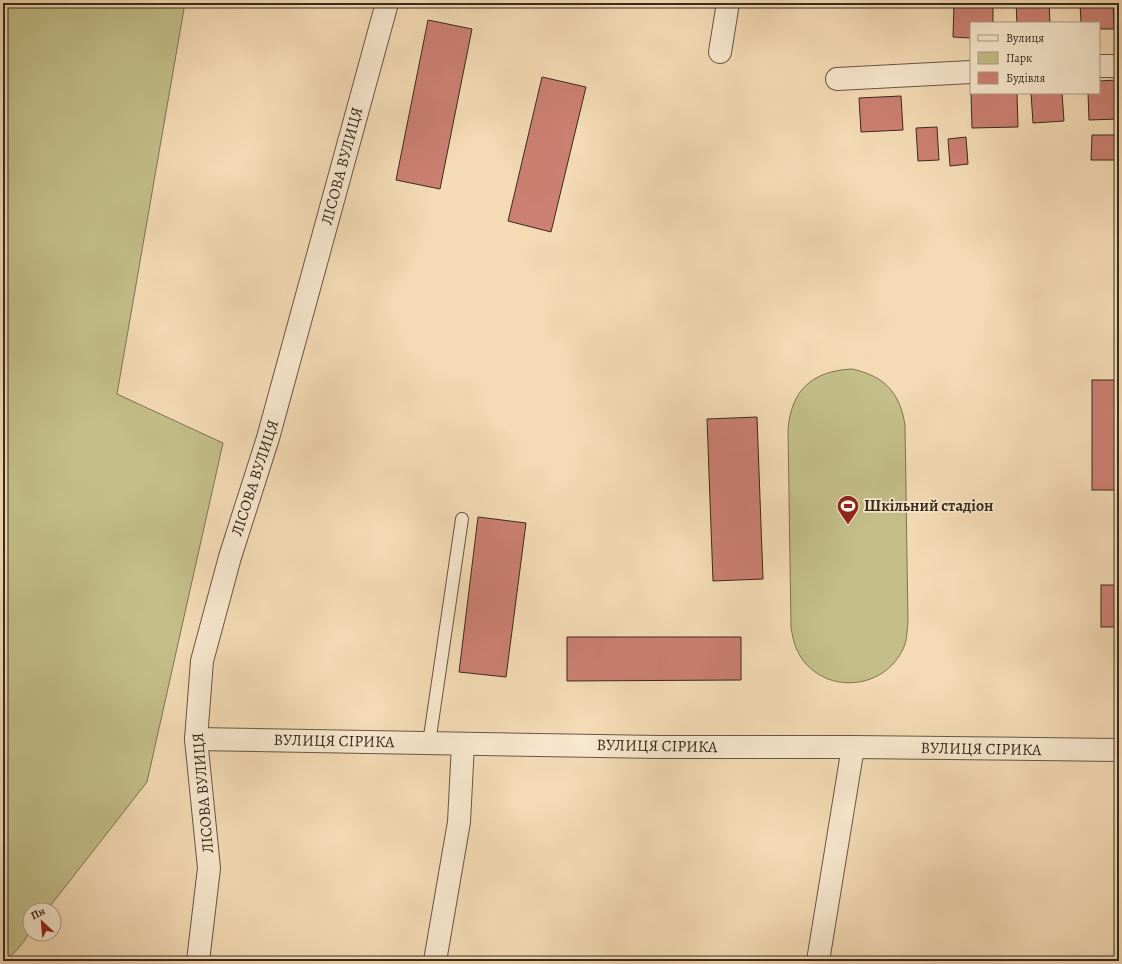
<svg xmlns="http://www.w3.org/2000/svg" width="1122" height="964" font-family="Alegreya,serif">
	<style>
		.green { fill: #c3be88; stroke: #7e7452 }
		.building { fill: #cc8073; stroke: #392a1d }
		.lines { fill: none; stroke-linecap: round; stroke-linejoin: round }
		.lane-casing { stroke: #685643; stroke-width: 14 }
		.street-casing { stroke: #685643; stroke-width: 24 }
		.lane { stroke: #f8e8cf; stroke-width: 12 }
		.street { stroke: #f8e8cf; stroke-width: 22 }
		.labels { text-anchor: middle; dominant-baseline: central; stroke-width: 3.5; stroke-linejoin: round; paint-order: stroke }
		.street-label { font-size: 16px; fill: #392a1d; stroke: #f8e8cf }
		.poi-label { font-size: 16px; font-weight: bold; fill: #392a1d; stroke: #f8e8cf; text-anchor: start }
	</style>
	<rect width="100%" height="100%" fill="#f4dbb5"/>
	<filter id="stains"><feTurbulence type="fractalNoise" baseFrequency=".005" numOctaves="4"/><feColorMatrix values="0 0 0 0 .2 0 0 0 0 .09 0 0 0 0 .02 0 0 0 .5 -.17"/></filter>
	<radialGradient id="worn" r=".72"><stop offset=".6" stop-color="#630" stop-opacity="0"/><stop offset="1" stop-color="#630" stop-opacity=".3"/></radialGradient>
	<!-- green -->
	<g class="green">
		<path d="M 3,3 L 185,3 L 117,394 L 223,443 L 147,782 L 47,910 L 30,910 C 30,916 32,927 29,933 C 26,940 10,960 3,961 Z"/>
		<path d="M 852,369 C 884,376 900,392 905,425 L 908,622 C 907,632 907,641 903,649 C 886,686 836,694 808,666 C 797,655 793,642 791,627 L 788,430 C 791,390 812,371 852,369 Z"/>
	</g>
	<!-- building -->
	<g class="building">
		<polygon points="954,3 993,3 993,23 971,23 971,38 953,37"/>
		<polygon points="1016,3 1049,3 1050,23 1017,23"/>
		<polygon points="1080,3 1113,3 1114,29 1099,29 1099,23 1081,23"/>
		<polygon points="428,20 472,29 440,189 396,180"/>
		<polygon points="542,77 586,87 551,232 508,221"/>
		<polygon points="1117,80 1119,119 1089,120 1088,93 1099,93 1099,81"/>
		<polygon points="971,93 1017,93 1018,127 972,128"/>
		<polygon points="1031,93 1062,93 1064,121 1033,123"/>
		<polygon points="901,96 903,130 861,132 859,98"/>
		<polygon points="937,127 939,160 918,161 916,128"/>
		<polygon points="1092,135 1117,135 1116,160 1091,160"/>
		<polygon points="966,137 968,164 950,166 948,139"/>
		<rect x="1092" y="380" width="27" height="110"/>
		<polygon points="757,417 763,579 713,581 707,419"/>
		<polygon points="478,517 526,523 506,677 459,672"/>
		<rect x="1101" y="585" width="18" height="42"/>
		<polygon points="567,637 741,637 741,680 567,681"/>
	</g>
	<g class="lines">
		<!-- lane casing -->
		<g class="lane-casing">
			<polyline id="lane" points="429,743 462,519"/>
		</g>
		<!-- street casing -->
		<g class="street-casing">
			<g id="street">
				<polyline points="720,52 728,3"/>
				<polyline points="1099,66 1119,66"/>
				<polyline points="837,79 971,72"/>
				<polyline points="196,739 659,747 853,747 1119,750"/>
				<polyline points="198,961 209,868 196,739 202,661 230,557 268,438 387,3"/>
				<polyline points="435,961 459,822 463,744"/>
				<polyline points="818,961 853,747"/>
			</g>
		</g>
		<!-- lane -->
		<use href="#lane" class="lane"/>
		<!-- street -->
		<use href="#street" class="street"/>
	</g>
	<!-- icons -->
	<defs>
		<g id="stadium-pin" transform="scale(1.15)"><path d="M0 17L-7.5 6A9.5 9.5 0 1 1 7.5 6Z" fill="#8f2418" stroke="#f8e8cf"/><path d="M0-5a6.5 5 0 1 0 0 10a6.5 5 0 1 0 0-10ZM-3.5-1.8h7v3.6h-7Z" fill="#fff"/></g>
	</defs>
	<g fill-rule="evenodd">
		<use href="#stadium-pin" x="848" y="506"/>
	</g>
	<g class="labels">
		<!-- street labels -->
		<g class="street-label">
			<text transform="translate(342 166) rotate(-75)">ЛІСОВА ВУЛИЦЯ</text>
			<text transform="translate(255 478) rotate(-72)">ЛІСОВА ВУЛИЦЯ</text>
			<text transform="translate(334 741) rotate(1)">ВУЛИЦЯ СІРИКА</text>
			<text transform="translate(657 746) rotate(1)">ВУЛИЦЯ СІРИКА</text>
			<text transform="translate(981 749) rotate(1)">ВУЛИЦЯ СІРИКА</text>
			<text transform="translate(203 793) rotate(-95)">ЛІСОВА ВУЛИЦЯ</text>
		</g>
		<!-- poi labels -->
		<g class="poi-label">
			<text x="864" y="506">Шкільний стадіон</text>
		</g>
	</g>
	<!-- margin -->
	<rect width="1122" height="964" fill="none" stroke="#f4dbb5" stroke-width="16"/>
	<rect x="4" y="4" width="1114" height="956" fill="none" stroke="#392a1d" stroke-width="2"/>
	<rect x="8" y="8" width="1106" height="948" fill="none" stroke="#392a1d"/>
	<!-- legend -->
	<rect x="970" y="22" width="130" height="72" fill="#f8e8cf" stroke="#ac9c88"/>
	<rect x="978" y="35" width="20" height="6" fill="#f8e8cf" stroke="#ac9c88"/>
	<text x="1006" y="42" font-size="12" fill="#392a1d">Вулиця</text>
	<rect x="978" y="52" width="20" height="12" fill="#c3be88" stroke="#ac9c88"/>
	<text x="1006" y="62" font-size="12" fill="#392a1d">Парк</text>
	<rect x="978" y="72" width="20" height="12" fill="#cc8073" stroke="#ac9c88"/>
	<text x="1006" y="82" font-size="12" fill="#392a1d">Будівля</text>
	<!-- north arrow -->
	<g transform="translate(42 922) rotate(334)"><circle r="19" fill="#f8e8cf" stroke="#ac9c88"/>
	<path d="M0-3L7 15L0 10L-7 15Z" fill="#8f2418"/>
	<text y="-6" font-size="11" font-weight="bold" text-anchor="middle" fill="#392a1d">Пн</text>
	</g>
	<rect width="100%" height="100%" filter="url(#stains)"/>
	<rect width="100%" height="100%" fill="url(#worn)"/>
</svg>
